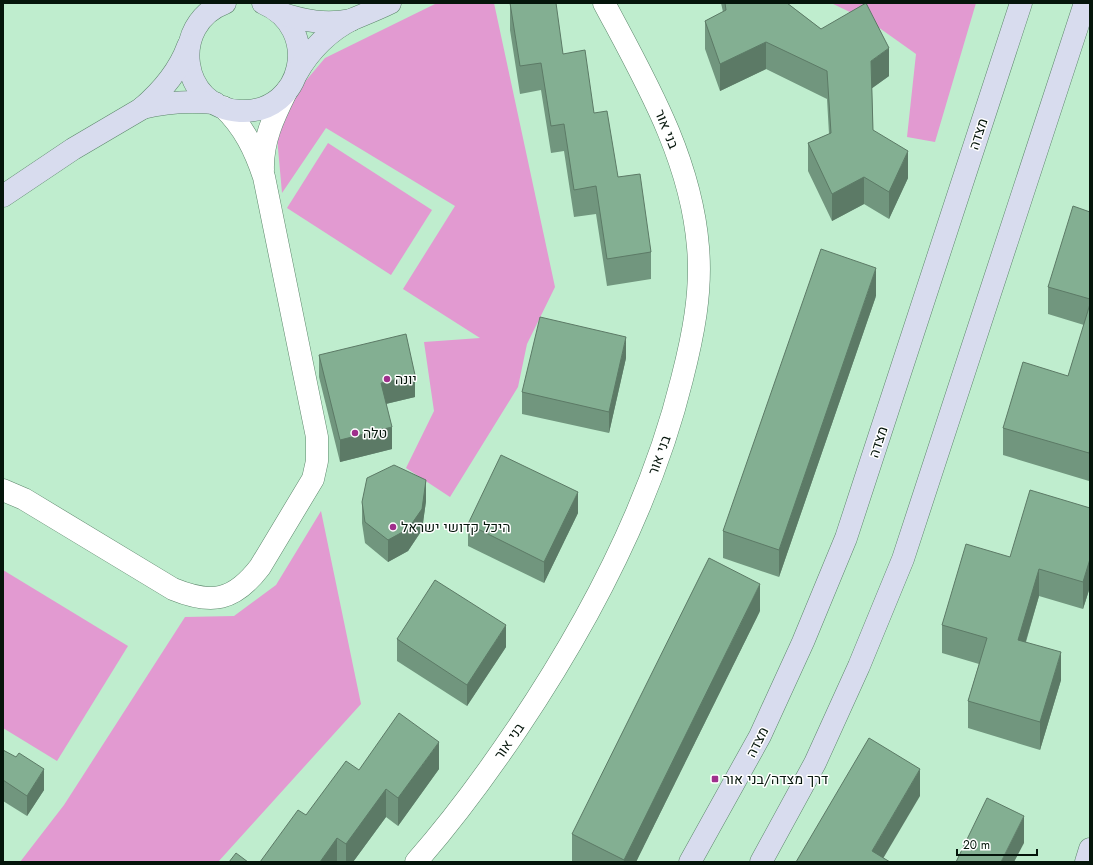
<svg xmlns="http://www.w3.org/2000/svg" width="1093" height="865" font-family="Jost,Heebo,sans-serif">
	<style>
		.green { fill: #e29ad1 }
		.lines { fill: none; stroke-linecap: round; stroke-linejoin: round }
		.street-casing { stroke: #5c866b; stroke-width: 23 }
		.secondary-casing { stroke: #5c866b; stroke-width: 23 }
		.street { stroke: #fff; stroke-width: 22 }
		.secondary { stroke: #d8dcee; stroke-width: 22 }
		.wall { fill: #71967e }
		.shaded-wall { fill: #5c7a66 }
		.building { fill: #83af92; stroke: #5c7a66 }
		.poi-dot { fill: #9f2f8c; stroke: #fff; stroke-width: 1.5 }
		.labels { text-anchor: middle; dominant-baseline: central; stroke-width: 3; stroke-linejoin: round; paint-order: stroke }
		.street-label { font-size: 14px; fill: #05150b; stroke: #fff }
		.poi-label { font-size: 14px; fill: #05150b; stroke: #fff; text-anchor: start }
	</style>
	<rect width="100%" height="100%" fill="#bfedce"/>
	<!-- green -->
	<g class="green">
		<polygon points="437,3 494,3 555,287 527,344 518,387 450,497 406,468 434,411 424,342 480,338 403,289 455,206 326,128 282,193 277,137 292,97 325,58"/>
		<polygon points="831,3 976,3 935,142 907,137 916,54 871,22"/>
		<polygon points="328,143 432,210 391,275 287,208"/>
		<polygon points="321,511 361,704 218,862 20,862 64,805 185,617 234,616 276,585"/>
		<polygon points="3,570 128,646 57,761 3,728"/>
	</g>
	<g class="lines">
		<!-- street casing -->
		<g class="street-casing">
			<g id="street">
				<path d="M 263,170 C 262,141 274,116 286,92"/>
				<path d="M 3,490 L 24,499 L 173,589 C 212,605 234,601 260,567 L 313,479 L 317,461 L 317,437 L 264,177 C 255,150 244,127 223,107"/>
				<path d="M 416,862 C 453,820 486,775 517,729 C 589,622 651,505 682,379 C 693,336 702,292 698,247 C 691,158 645,80 604,3"/>
			</g>
		</g>
		<!-- secondary casing -->
		<g class="secondary-casing">
			<g id="secondary">
				<path d="M 225,3 C 169,24 180,108 240,111 C 304,114 322,28 263,3"/>
				<path d="M 280,13 C 304,21 326,25 351,20"/>
				<path d="M 297,73 C 309,51 330,30 353,19 C 365,14 378,9 390,3"/>
				<path d="M 142,108 C 166,102 190,101 215,103"/>
				<path d="M 3,196 L 73,149 L 141,109 C 161,92 179,71 188,46"/>
				<polyline points="690,862 760,736 803,642 846,538 1021,3"/>
				<polyline points="761,862 815,763 859,666 903,559 1085,3"/>
				<polyline points="1086,862 1090,849"/>
			</g>
		</g>
		<!-- street -->
		<use href="#street" class="street"/>
		<!-- secondary -->
		<use href="#secondary" class="secondary"/>
	</g>
	<!-- wall -->
	<g class="wall">
		<polygon points="510,3 563,54 594,113 618,177 651,252 651,279 607,286 596,214 574,217 564,151 551,153 541,90 520,94 510,30"/>
		<polygon points="721,3 787,3 821,29 889,76 872,88 873,130 908,178 889,219 864,204 832,221 808,171 808,143 829,134 827,99 766,69 720,91 705,49 705,21 723,12"/>
		<polygon points="1090,212 1090,476 1089,481 1003,455 1003,428 1068,376 1084,325 1048,314 1048,287"/>
		<polygon points="876,296 779,577 723,558 723,531"/>
		<polygon points="319,355 415,397 386,404 392,449 340,462 319,377"/>
		<polygon points="626,358 609,433 522,414 522,392"/>
		<polygon points="426,501 422,530 408,551 388,562 365,543 362,523 362,502"/>
		<polygon points="1090,508 1090,587 1083,609 1039,596 1026,642 1061,680 1040,750 968,728 968,701 979,664 942,653 942,625 1010,557"/>
		<polygon points="578,513 544,583 468,546 468,524"/>
		<polygon points="760,611 636,862 572,862 572,834"/>
		<polygon points="397,639 506,647 467,706 397,661"/>
		<polygon points="3,750 44,790 27,816 3,801"/>
		<polygon points="439,769 398,826 386,817 353,862 260,862 306,815 359,770"/>
	</g>
	<!-- shaded-wall -->
	<g class="shaded-wall">
		<polygon points="766,42 766,69 720,91 720,64"/>
		<polygon points="889,48 889,76 871,89 871,61"/>
		<polygon points="908,151 908,178 889,219 889,192"/>
		<polygon points="864,177 864,204 832,221 832,194"/>
		<polygon points="876,268 876,296 779,577 779,550"/>
		<polygon points="626,337 626,358 609,433 609,412"/>
		<polygon points="415,375 415,397 381,405 381,383"/>
		<polygon points="392,427 392,449 340,462 340,440"/>
		<polygon points="1090,449 1090,476 1089,481 1089,453"/>
		<polygon points="426,480 426,501 422,530 408,551 388,562 388,540"/>
		<polygon points="578,492 578,513 544,583 544,562"/>
		<polygon points="1090,559 1090,587 1083,609 1083,582"/>
		<polygon points="1039,569 1039,596 1018,667 1018,640"/>
		<polygon points="760,584 760,611 636,862 624,862 624,860"/>
		<polygon points="506,625 506,647 467,706 467,685"/>
		<polygon points="1061,652 1061,680 1040,750 1040,722"/>
		<polygon points="439,742 439,769 398,826 398,798"/>
		<polygon points="44,769 44,790 27,816 27,796"/>
		<polygon points="920,769 920,796 881,862 872,851"/>
		<polygon points="386,789 386,817 353,862 346,862 346,844"/>
		<polygon points="1024,816 1024,843 1014,862 1001,862"/>
		<polygon points="337,838 337,862 320,862"/>
	</g>
	<!-- building -->
	<g class="building">
		<polygon points="510,3 556,3 563,54 585,50 594,113 607,111 618,177 640,174 651,252 607,259 596,186 574,190 564,124 551,126 541,63 520,66"/>
		<polygon points="725,3 787,3 821,29 866,3 889,48 871,61 873,130 908,151 889,192 864,177 832,194 808,143 831,133 827,71 766,42 720,64 705,21 726,10"/>
		<polygon points="1073,206 1090,212 1090,299 1048,287"/>
		<polygon points="821,249 876,268 779,550 723,531"/>
		<polygon points="1090,304 1090,449 1089,453 1003,428 1023,362 1068,376"/>
		<polygon points="540,317 626,337 609,412 522,392"/>
		<polygon points="406,334 415,375 381,383 392,427 340,440 319,355"/>
		<polygon points="501,455 578,492 544,562 468,524"/>
		<polygon points="394,465 426,480 422,509 408,529 388,540 365,522 362,502 367,478"/>
		<polygon points="1030,490 1090,508 1090,559 1083,582 1039,569 1018,640 1061,652 1040,722 968,701 987,638 942,625 966,544 1010,557"/>
		<polygon points="709,558 760,584 624,860 572,834"/>
		<polygon points="435,580 506,625 467,685 397,639"/>
		<polygon points="399,713 439,742 398,798 386,789 346,844 337,838 320,862 260,862 298,810 306,815 346,761 359,770"/>
		<polygon points="869,738 920,769 872,851 890,862 796,862"/>
		<polygon points="3,750 16,757 19,753 44,769 27,796 3,780"/>
		<polygon points="987,798 1024,816 1001,862 956,862"/>
		<polygon points="236,853 248,862 229,862"/>
	</g>
	<!-- markers -->
	<g class="poi-dot">
		<circle cx="387" cy="379" r="4"/>
		<circle cx="355" cy="433" r="4"/>
		<circle cx="393" cy="527" r="4"/>
		<rect x="711" y="775" width="8" height="8" rx="2"/>
	</g>
	<g class="labels">
		<!-- street labels -->
		<g class="street-label">
			<text transform="translate(667 129) rotate(68)">בני אור</text>
			<text transform="translate(978 134) rotate(-72)">מצדה</text>
			<text transform="translate(878 442) rotate(-72)">מצדה</text>
			<text transform="translate(659 455) rotate(-70)">בני אור</text>
			<text transform="translate(509 741) rotate(-55)">בני אור</text>
			<text transform="translate(757 742) rotate(-63)">מצדה</text>
		</g>
		<!-- poi labels -->
		<g class="poi-label">
			<text x="395" y="379">יונה</text>
			<text x="363" y="433">טלה</text>
			<text x="401" y="527">היכל קדושי ישראל</text>
			<text x="723" y="779">דרך מצדה/בני אור</text>
		</g>
	</g>
	<!-- border -->
	<rect width="1093" height="865" fill="none" stroke="#05150b" stroke-width="8"/>
	<!-- scale -->
	<path d="M957 849v6h80v-6" fill="none" stroke="#05150b" stroke-width="2"/>
	<text x="963" y="849" font-size="12" fill="#05150b" stroke="#ffffff" stroke-width="3" paint-order="stroke">20 m</text>
</svg>
